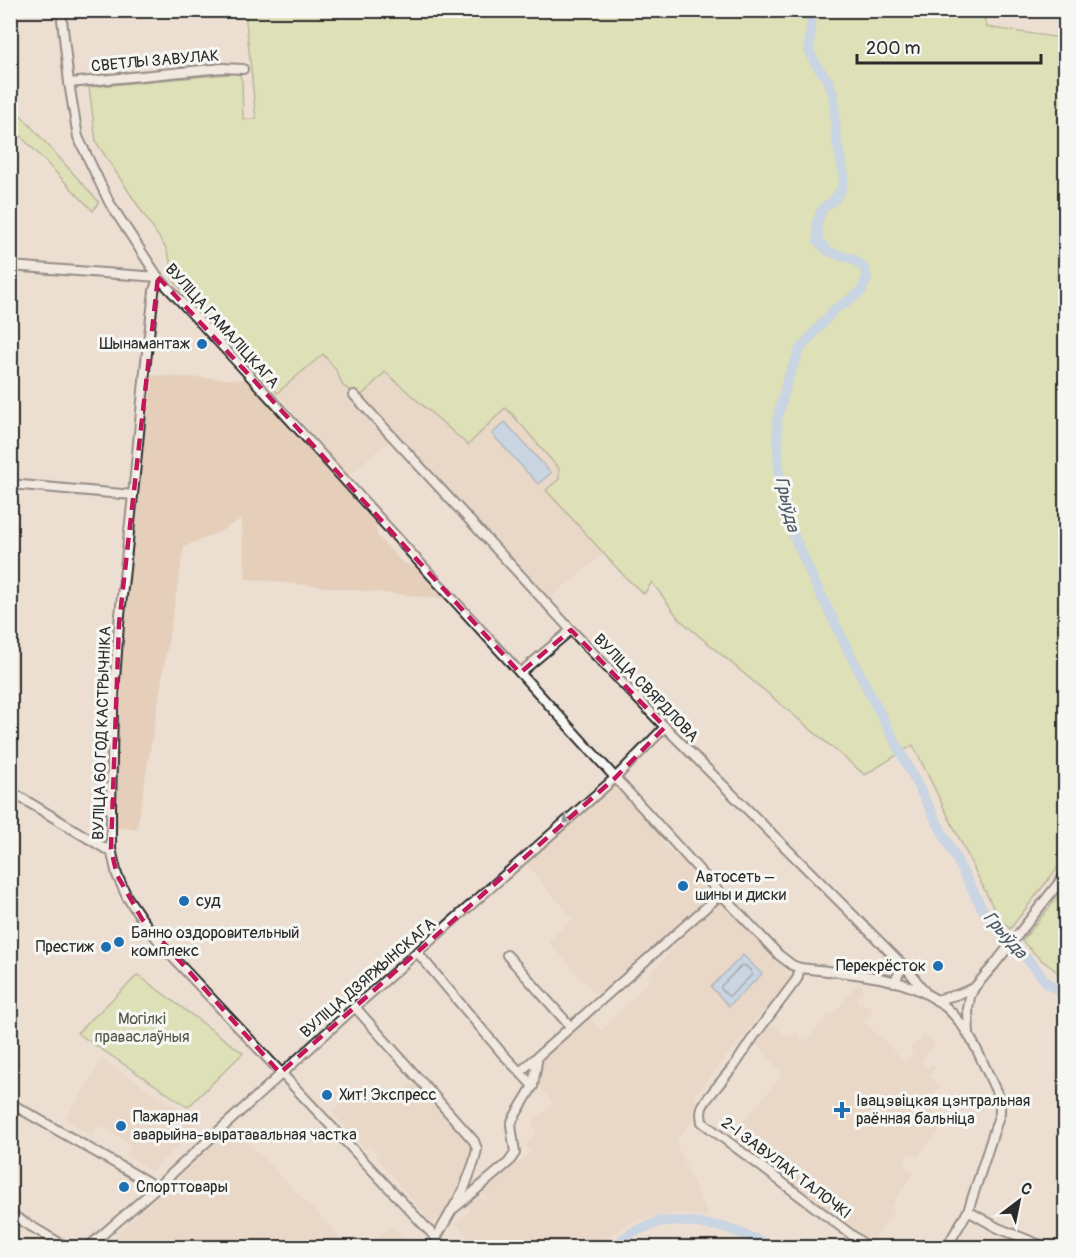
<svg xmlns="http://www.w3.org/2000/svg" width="1076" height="1258" font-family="Pangolin,sans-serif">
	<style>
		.built { fill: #e5cfbb }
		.green { fill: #cde297; stroke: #7c8661; stroke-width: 1.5 }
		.water { fill: #9dc9f7; stroke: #6f8aa5; stroke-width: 1.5 }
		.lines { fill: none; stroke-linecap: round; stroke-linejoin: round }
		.shore { stroke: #596a7d; stroke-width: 1.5 }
		.river { stroke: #9dc9f7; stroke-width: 10 }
		.minor-casing { stroke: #2b2b2b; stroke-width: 12 }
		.minor { stroke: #f6f6f2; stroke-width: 8 }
		.oneway { stroke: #90908e }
		.marked { fill: none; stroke: #c2185b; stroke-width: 4.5; stroke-dasharray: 12 8; stroke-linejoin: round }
		.poi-dot { fill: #1f6fb2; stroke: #f6f6f2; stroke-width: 2 }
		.labels { text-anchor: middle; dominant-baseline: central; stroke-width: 6; stroke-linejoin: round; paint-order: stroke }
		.street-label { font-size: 16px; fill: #2b2b2b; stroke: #f6f6f2 }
		.poi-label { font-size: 16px; fill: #2b2b2b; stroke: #f6f6f2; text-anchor: start }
		.park-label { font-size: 16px; fill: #545946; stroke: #f6f6f2 }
		.water-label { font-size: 18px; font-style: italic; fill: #4d5a68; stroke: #f6f6f2 }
	</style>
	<rect width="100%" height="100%" fill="#ecdfd2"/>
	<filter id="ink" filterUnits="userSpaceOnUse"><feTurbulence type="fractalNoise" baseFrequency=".0167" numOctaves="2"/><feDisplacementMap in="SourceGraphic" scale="12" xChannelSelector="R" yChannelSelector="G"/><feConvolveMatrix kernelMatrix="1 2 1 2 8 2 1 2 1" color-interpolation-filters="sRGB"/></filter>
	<g filter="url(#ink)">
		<!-- built -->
		<g class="built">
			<polygon points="323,354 336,370 343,386 390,440 348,476 277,393"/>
			<polygon points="385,372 468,445 505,408 512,414 559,469 559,479 546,490 604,554 550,598 501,544 360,397"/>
			<polygon points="149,375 248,380 263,394 377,525 377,535 402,562 416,568 443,599 246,579 241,519 221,531 184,547 137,829 115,828 117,704 121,640"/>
			<polygon points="611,787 618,788 663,838 661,842 676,857 680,857 713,893 596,995 548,941 573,919 526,864"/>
			<polygon points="719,903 724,906 792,977 694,1096 697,1106 694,1110 694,1119 677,1140 679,1151 708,1214 706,1217 678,1213 630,1222 593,1248 465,1247 463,1241 468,1237 456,1222 470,1210 467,1206 479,1196 484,1202 487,1199 483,1193 531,1152 525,1145 537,1132 531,1123 553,1103 539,1086 543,1059 546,1053 589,1016 601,1031 648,982 648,976 715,904"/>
			<polygon points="860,981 863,991 856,999 861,1004 862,1002 865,1005 866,1004 874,1011 864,1021 905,1062 913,1054 909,1050 924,1034 936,1045 920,1061 928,1068 932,1064 936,1068 929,1076 940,1087 924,1102 938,1117 949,1122 927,1144 918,1157 909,1154 903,1165 914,1173 890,1207 895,1211 873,1241 871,1241 827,1211 731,1136 783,1074 755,1042 771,1022 788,1038 796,1032 805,1042 830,1013 833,1014"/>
			<polygon points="102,1059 199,1123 195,1129 152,1171 127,1155 132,1146 99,1125 91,1135 65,1119"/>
			<polygon points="415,1081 473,1146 460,1182 443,1214 433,1224 375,1156 377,1154 370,1146 365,1149 332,1112 366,1082 382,1100 391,1093 396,1098"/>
			<polygon points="233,1127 316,1212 348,1247 196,1247 179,1237 170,1247 126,1248 115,1236"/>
			<polygon points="392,1225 410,1247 365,1247"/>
		</g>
		<!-- green -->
		<g class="green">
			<polygon points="981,10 987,27 1060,38 1065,37 1065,858 1010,929 998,917 913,745 865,775 679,619 652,582 644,594 626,578 546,490 559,479 559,469 512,414 505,408 468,445 385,372 360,397 343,386 336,370 323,354 277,393 177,285 172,278 173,270 166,248 96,142 89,87 239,73 242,81 243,119 256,119 245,11"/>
			<polygon points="10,103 99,202 93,211 11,126"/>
			<polygon points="1065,888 1065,978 1039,958 1022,941"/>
			<polygon points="138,975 243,1053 188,1107 77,1033"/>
		</g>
		<!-- water -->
		<g class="water">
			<polygon points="505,422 551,473 538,484 492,434"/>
			<polygon points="743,955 762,974 729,1006 711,987"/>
		</g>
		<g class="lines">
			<!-- shore -->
			<path class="shore" d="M 742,965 C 746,965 752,971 752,975 L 731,995 L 728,996 L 721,989 L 721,986 Z"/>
			<!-- river -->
			<g class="river">
				<polyline points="812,10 809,50 815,63 829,82 834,98 836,137 844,175 842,188 834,200 823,208 817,222 818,241 829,252 853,259 865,269 867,278 861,292 834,310 800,349 787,381 777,420 779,475 791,529 813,579 868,690 984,912 1032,964 1048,984 1066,995"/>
				<polyline points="611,1248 633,1232 661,1221 691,1222 728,1228 777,1248"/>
			</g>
			<!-- minor casing -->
			<g class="minor-casing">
				<g id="minor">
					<path d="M 61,10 L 69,83 L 78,137 L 109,202 L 158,277 L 251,377 L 721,894 L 779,955 L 792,965 L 800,968 C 851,974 914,974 952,1013 C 973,1035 984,1066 997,1093 L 1000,1103 L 1000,1113 L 968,1211 L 946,1248"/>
					<polyline points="69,83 223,68 243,69"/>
					<polyline points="10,266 158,277"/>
					<polyline points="158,277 154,291 145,370 133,495 119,624 113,707 111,807 111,849 117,875 127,897 142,919 164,948 436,1238 443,1248"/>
					<polyline points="354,395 571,630 665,727 908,970 925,992"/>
					<polyline points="10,484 133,495"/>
					<polyline points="520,673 571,630"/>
					<polyline points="10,791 106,849 111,849"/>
					<polyline points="417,952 501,1052 533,1086"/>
					<polyline points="507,955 570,1026"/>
					<polyline points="800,968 797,979 754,1036 737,1062 707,1099 702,1107 701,1114 702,1122 869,1248"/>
					<polyline points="894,982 904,965"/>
					<polyline points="936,1000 956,995 974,988"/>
					<polyline points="355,1007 474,1141 477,1149 474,1162 464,1189 436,1238"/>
					<polyline points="969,1036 968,1009 970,997 974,988 994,965 1066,874"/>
					<polyline points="520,1072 538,1056"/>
					<polyline points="10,1103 148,1182 156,1188"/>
					<polyline points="451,1211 509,1162 515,1153 511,1125 513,1119 533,1086 538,1056 721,894"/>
					<polyline points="968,1211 998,1228 1048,1248"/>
					<polyline points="10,1214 68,1248"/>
					<polyline points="87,1248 156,1188 355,1007 615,778 665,727"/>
				</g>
			</g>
			<!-- minor -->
			<use href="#minor" class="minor"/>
		</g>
		<!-- one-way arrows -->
		<defs><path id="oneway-shaft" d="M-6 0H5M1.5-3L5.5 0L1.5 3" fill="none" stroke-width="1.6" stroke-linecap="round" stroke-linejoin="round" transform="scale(1.5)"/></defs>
		<use class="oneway" href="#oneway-shaft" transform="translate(571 817) rotate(139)"/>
	</g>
	<!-- marked area -->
	<path d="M0 0H1076V1258H0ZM 158,277 L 251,377 L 520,673 L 571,630 L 665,727 L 615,778 L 280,1073 L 142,919 L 117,875 L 111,849 L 119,624 Z" fill="#ecdfd2" fill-opacity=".55" fill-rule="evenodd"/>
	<path class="marked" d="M 158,277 L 251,377 L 520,673 L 571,630 L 665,727 L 615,778 L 280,1073 L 142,919 L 117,875 L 111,849 L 119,624 Z"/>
	<!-- markers -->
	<g class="poi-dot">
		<circle cx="202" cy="344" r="6"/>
		<circle cx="683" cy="886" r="6"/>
		<circle cx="184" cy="901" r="6"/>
		<circle cx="119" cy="942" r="6"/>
		<circle cx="106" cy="947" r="6"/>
		<circle cx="938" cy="966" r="6"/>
		<circle cx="327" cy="1095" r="6"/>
		<path d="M839 1101h6v6h6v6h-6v6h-6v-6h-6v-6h6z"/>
		<circle cx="121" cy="1126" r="6"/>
		<circle cx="124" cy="1187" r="6"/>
	</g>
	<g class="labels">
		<!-- street labels -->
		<g class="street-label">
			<text transform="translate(155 61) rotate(-5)">СВЕТЛЫ ЗАВУЛАК</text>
			<text transform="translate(222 326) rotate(48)">ВУЛІЦА ГАМАЛІЦКАГА</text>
			<text transform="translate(646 688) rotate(46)">ВУЛІЦА СВЯРДЛОВА</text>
			<text transform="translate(102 733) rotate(-88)">ВУЛІЦА 60 ГОД КАСТРЫЧНІКА</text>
			<text transform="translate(368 978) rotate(-41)">ВУЛІЦА ДЗЯРЖЫНСКАГА</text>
			<text transform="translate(786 1168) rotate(37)">2-І ЗАВУЛАК ТАЛОЧКІ</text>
		</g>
		<!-- poi labels -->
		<g class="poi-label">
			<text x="190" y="344" text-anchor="end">Шынамантаж</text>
			<text x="695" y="877">Автосеть –<tspan x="695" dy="18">шины и диски</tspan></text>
			<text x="196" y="901">суд</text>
			<text x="131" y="933">Банно оздоровительный<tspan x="131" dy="18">комплекс</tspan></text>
			<text x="94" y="947" text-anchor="end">Престиж</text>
			<text x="926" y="966" text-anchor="end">Перекрёсток</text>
			<text x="339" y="1095">Хит! Экспресс</text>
			<text x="856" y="1101">Івацэвіцкая цэнтральная<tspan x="856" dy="18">раённая бальніца</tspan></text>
			<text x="133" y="1117">Пажарная<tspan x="133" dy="18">аварыйна-выратавальная частка</tspan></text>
			<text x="136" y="1187">Спорттовары</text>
		</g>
		<!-- park labels -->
		<g class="park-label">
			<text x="142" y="1019">Могілкі<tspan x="142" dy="18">праваслаўныя</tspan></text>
		</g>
		<!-- water labels -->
		<g class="water-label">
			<text transform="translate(787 504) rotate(77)">Грыўда</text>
			<text transform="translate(1005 935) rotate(49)">Грыўда</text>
		</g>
	</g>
	<!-- margin -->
	<rect width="1076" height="1258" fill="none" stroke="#f6f6f2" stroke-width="36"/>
	<rect x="18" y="18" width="1040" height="1222" fill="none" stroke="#2b2b2b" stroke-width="2" filter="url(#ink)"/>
	<!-- north arrow -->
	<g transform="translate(1019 1201) rotate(32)" stroke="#f6f6f2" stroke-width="4.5" paint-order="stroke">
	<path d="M0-4.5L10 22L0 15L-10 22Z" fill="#2b2b2b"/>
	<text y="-9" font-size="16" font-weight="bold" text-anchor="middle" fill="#2b2b2b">С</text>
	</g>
	<!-- scale -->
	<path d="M857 54v9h184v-9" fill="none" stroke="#2b2b2b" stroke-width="3"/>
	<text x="866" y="54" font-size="18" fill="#2b2b2b" stroke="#f6f6f2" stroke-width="4.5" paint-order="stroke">200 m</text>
</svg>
